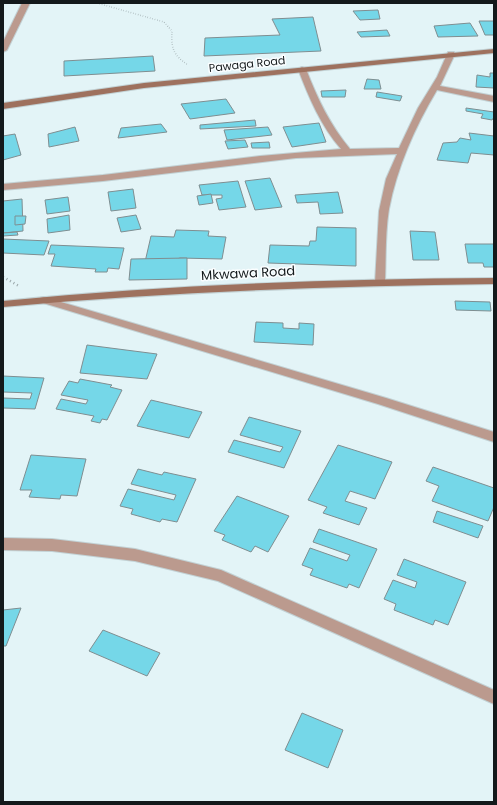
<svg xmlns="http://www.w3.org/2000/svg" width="497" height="805" font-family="Poppins,sans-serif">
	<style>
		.building { fill: #75d7e8; stroke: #7f8e91 }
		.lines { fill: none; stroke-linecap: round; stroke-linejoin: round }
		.street-casing { stroke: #c2d1d4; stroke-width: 2 }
		.secondary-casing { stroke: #c2d1d4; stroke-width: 2 }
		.path-far1 { stroke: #99a6a9; stroke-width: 1.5; stroke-dasharray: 0.5 2; stroke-linecap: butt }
		.path { stroke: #99a6a9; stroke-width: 2.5; stroke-dasharray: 1 3; stroke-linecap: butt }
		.street { fill: #bb9a8e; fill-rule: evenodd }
		.secondary { fill: #9e715e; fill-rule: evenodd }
		.labels { text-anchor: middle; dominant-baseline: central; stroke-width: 3; stroke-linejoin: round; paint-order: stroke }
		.far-street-label { font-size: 11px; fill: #13191b; stroke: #fbfeff }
		.street-label { font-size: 13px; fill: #13191b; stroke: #fbfeff }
	</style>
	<rect width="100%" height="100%" fill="#e3f4f7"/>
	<!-- building -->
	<g class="building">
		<polygon points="378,10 380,19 360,20 353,11"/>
		<polygon points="313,17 321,51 204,56 205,38 280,35 272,19"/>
		<polygon points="479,21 494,21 494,35 485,35"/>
		<polygon points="470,23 478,36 438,37 434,26"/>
		<polygon points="387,30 390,36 361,37 357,32"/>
		<polygon points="153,56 155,71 64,76 64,61"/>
		<polygon points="490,73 494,73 494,88 476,87 477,75 490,77"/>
		<polygon points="367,79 379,80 381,89 364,89"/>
		<polygon points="346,90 345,97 322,97 321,91"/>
		<polygon points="377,92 402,96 400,101 376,97"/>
		<polygon points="226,99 235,113 190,119 181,104"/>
		<polygon points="466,108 494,112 494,117 492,120 481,118 483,114 466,111"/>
		<polygon points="255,120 256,126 200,129 200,125"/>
		<polygon points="319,123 326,142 292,147 283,127"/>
		<polygon points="161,124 167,132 118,138 121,128"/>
		<polygon points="75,127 79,141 49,147 48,134"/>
		<polygon points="268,127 272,135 227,140 224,130"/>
		<polygon points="469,133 494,136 494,155 471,153 468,163 437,160 443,143 457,142 460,138 471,140"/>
		<polygon points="15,134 21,155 3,160 3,136"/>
		<polygon points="245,140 248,147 228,149 225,141"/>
		<polygon points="269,142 270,148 252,148 251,143"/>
		<polygon points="270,178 282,207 255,210 245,181"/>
		<polygon points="238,181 246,207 219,210 216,199 222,198 222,195 202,195 199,185"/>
		<polygon points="133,189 136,208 111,211 108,192"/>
		<polygon points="338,192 343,213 320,214 318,202 297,203 295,195"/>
		<polygon points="211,194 213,203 199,205 197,196"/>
		<polygon points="68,197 70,211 47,214 45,200"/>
		<polygon points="22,199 23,231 3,233 3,201"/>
		<polygon points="69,215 70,230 48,233 47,219"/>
		<polygon points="136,215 141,229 121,232 117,218"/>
		<polygon points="15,216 26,216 25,224 15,225"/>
		<polygon points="317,227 356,228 356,266 268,263 270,245 309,246 310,241 316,241"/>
		<polygon points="176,230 209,231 208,236 226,237 222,259 180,258 164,263 145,262 151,236 174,237"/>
		<polygon points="410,231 435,232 439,260 413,260"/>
		<polygon points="17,232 18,235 3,236 3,233"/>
		<polygon points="3,239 49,241 44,255 3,253"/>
		<polygon points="465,244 494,244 494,267 484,267 483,263 468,263"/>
		<polygon points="51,245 124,248 119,269 108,268 107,272 95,272 96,269 51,266 55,254 48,254"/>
		<polygon points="187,258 187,279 129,280 131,259"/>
		<polygon points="455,301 490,302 491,311 456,310"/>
		<polygon points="256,322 283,323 283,328 299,329 299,323 314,324 313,345 254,342"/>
		<polygon points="87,345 157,354 147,379 80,373"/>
		<polygon points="3,376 44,378 35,409 3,408 3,398 30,399 32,393 3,392"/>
		<polygon points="80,379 112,385 110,387 122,390 107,420 102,419 100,423 91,421 94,416 56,409 61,399 86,404 88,400 61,395 69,381 78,383"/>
		<polygon points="151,400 202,412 189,438 137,426"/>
		<polygon points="249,417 301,431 284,468 228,452 234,440 280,452 283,447 240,435"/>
		<polygon points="338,445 392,462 375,499 350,491 345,501 367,508 359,525 323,513 327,507 308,500"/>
		<polygon points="31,455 86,459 77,496 61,495 60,499 29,497 32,490 20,490"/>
		<polygon points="433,467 494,488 494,507 488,521 432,501 439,486 426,481"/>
		<polygon points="138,469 162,475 164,472 196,479 177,522 162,519 160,522 131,514 133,509 120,506 128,489 174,500 176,495 131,484"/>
		<polygon points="237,496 289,516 268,552 255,546 251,552 222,540 225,535 214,531"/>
		<polygon points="437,511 483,526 478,538 433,522"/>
		<polygon points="319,529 377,549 359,588 349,584 347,588 310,575 313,569 302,565 310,548 347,561 350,555 313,542"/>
		<polygon points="404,559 466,582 448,625 435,620 433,625 394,610 396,604 384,599 393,580 415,588 417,582 397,575"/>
		<polygon points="21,608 6,646 3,646 3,610"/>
		<polygon points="103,630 160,653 147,676 89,651"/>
		<polygon points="302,713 343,730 328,768 285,750"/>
	</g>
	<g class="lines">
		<!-- street casing -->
		<g class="street-casing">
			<g id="street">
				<polygon points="22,3 30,3 7,50 3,52 3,42"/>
				<path d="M 448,52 L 454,52 L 455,54 L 440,86 L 494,96 L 494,102 L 437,90 C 415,127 397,167 389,209 C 385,233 386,259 385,283 L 384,285 L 376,285 L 375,283 L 379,211 L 386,179 L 397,154 L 296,158 L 103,181 L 3,190 L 3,184 L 103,175 L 260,156 L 341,149 C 321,126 309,98 298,69 L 302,67 L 306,69 C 317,98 330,125 350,149 L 399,148 L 418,108 L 437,77 Z"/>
				<polygon points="44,297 386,398 494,432 494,442 378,404 40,302 39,300 40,298"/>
				<polygon points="3,538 52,539 135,549 221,570 494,690 494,704 218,581 135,561 52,551 3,550"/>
			</g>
		</g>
		<!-- secondary casing -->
		<g class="secondary-casing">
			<g id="secondary">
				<polygon points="494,49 494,53 144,88 3,109 3,103 144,83"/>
				<path d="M 494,278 L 494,284 C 330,286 166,292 3,307 L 3,301 C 166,285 330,279 494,278 Z"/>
			</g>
		</g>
		<!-- path-far1 -->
		<path class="path-far1" d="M 97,3 L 164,22 L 172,31 C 171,48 173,55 188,65"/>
		<!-- path -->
		<polyline class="path" points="3,277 19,286"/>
		<!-- street -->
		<use href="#street" class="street"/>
		<!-- secondary -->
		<use href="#secondary" class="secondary"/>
	</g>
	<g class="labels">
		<!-- far-street labels -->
		<g class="far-street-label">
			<text transform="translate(247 64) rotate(-6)">Pawaga Road</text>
		</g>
		<!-- street labels -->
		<g class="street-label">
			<text transform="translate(248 273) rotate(-3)">Mkwawa Road</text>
		</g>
	</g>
	<!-- border -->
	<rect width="497" height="805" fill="none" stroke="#13191b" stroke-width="8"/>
</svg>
